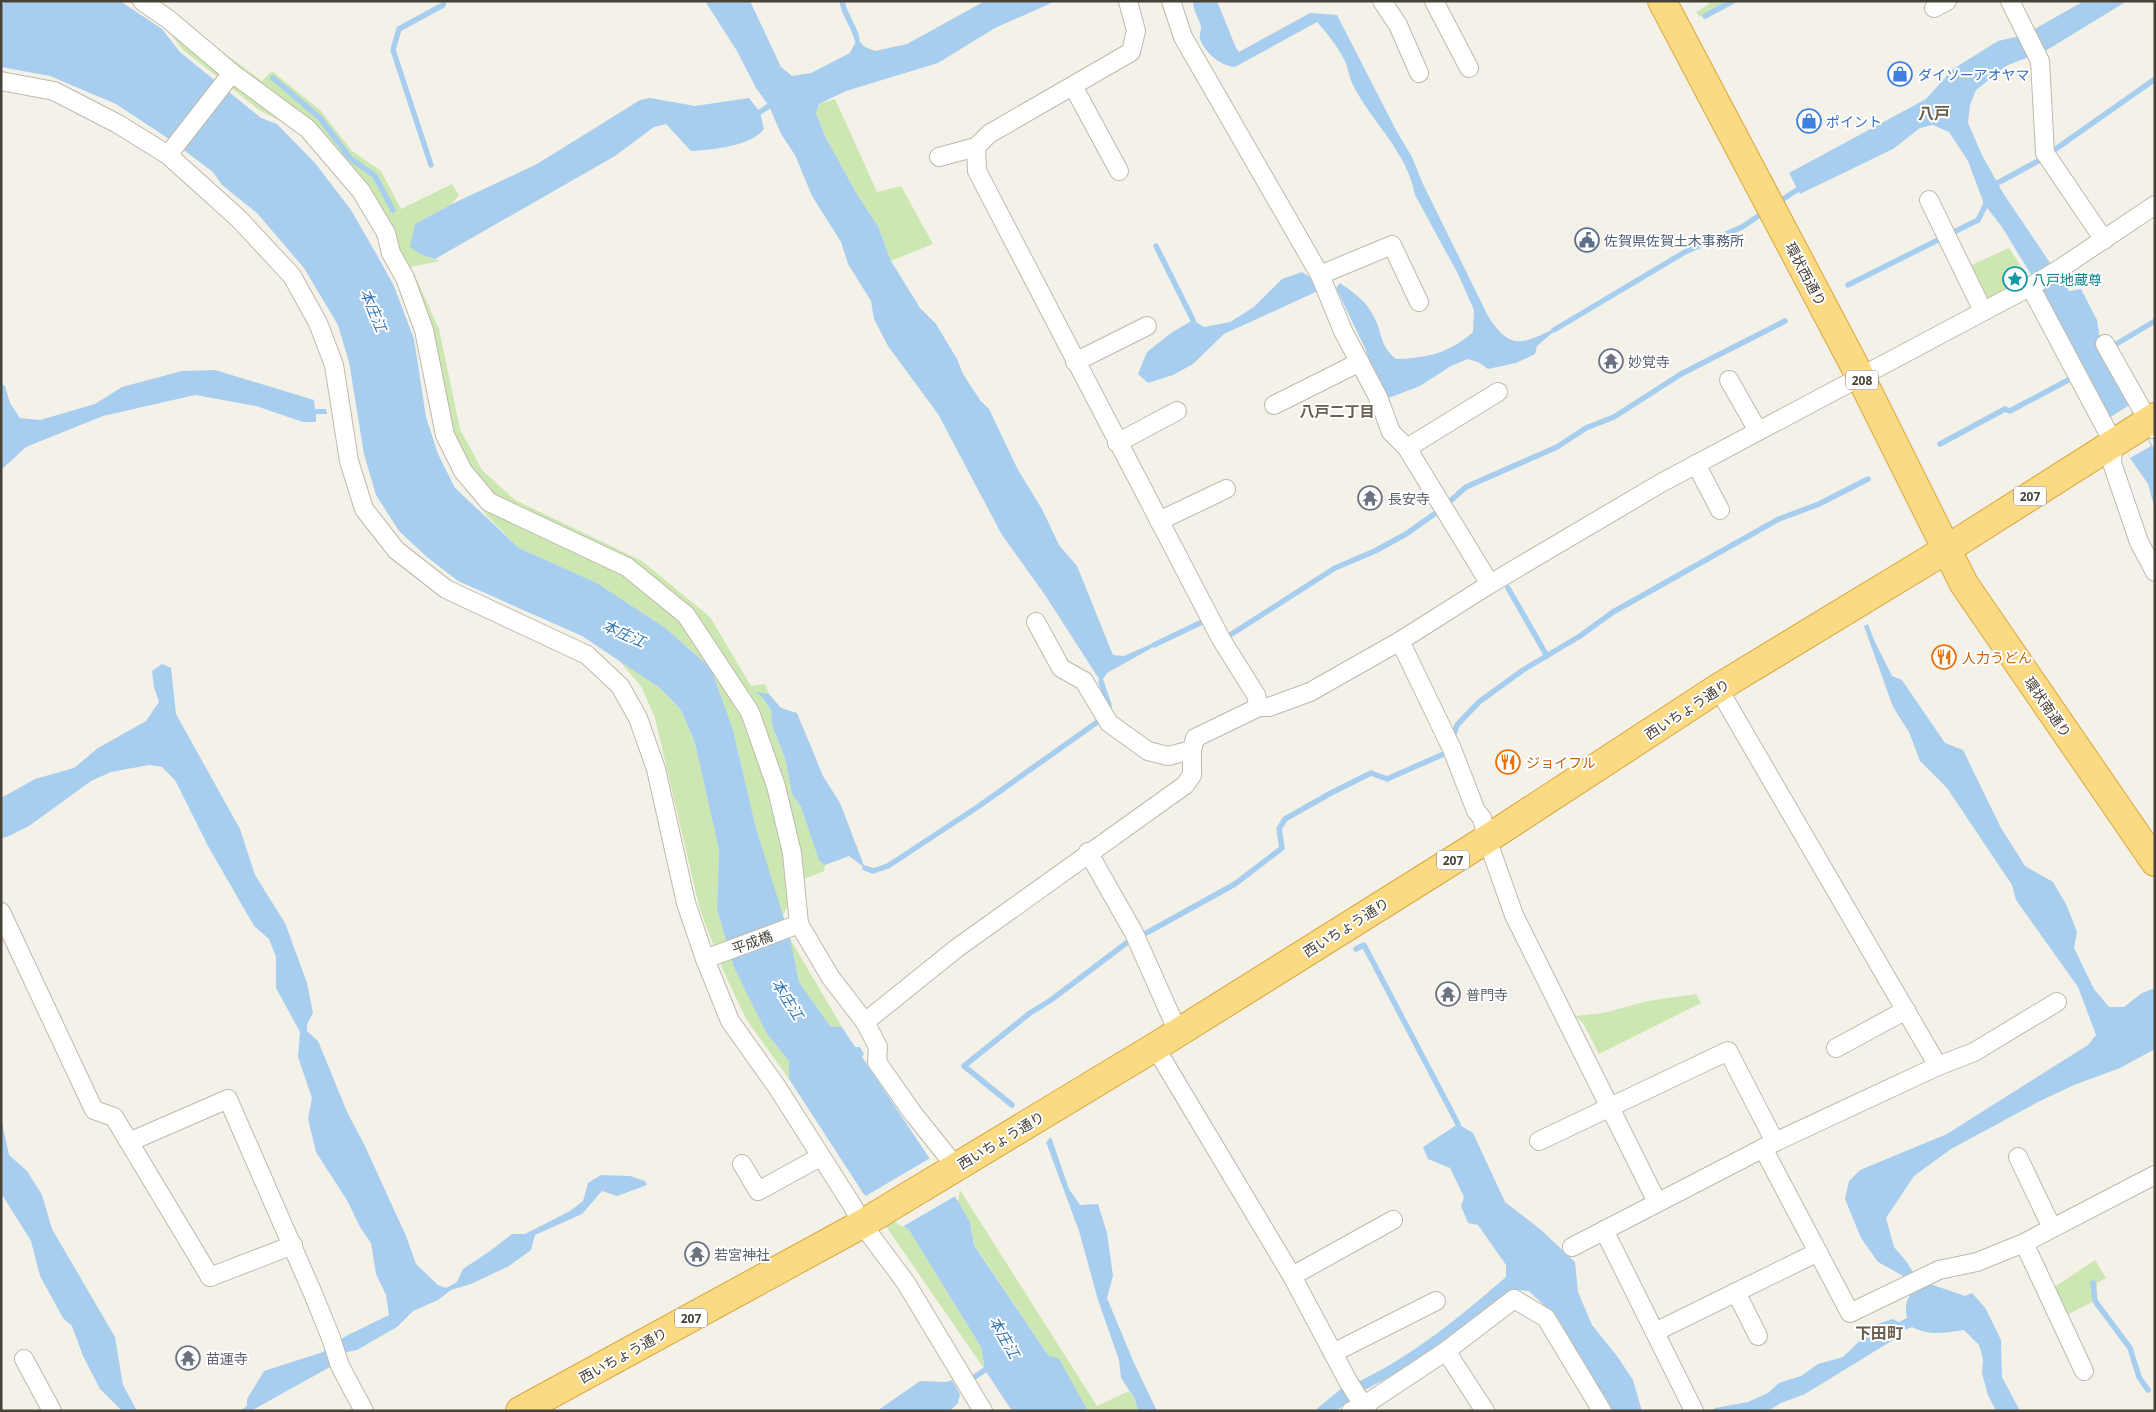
<svg xmlns="http://www.w3.org/2000/svg" width="2156" height="1412" font-family="'Noto Sans','Noto Sans JP',sans-serif">
	<style>
		.green { fill: #cde7b2 }
		.water { fill: #a7ceef }
		.pier { fill: #f4f1e9 }
		.lines { fill: none; stroke-linecap: round; stroke-linejoin: round }
		.stream { stroke: #a7ceef; stroke-width: 5.5 }
		.minor-casing { stroke: #bfb9ab; stroke-width: 20 }
		.trunk-casing { stroke: #daa73d; stroke-width: 30 }
		.minor { stroke: #fff; stroke-width: 18 }
		.trunk { stroke: #fbda84; stroke-width: 28 }
		.labels { text-anchor: middle; dominant-baseline: central; stroke-width: 4; stroke-linejoin: round; paint-order: stroke }
		.shield { fill: #fff; stroke: #7e7b73; stroke-width: 1 }
		.shield-label { font-size: 12px; font-weight: bold; fill: #474237 }
		.shop-label { font-size: 14px; fill: #366cbe; stroke: #fff; text-anchor: start }
		.service-label { font-size: 14px; fill: #4e5e75; stroke: #fff; text-anchor: start }
		.street-label { font-size: 14px; fill: #474237; stroke: #fff }
		.culture-label { font-size: 14px; fill: #0d838f; stroke: #fff; text-anchor: start }
		.worship-label { font-size: 14px; fill: #5b616d; stroke: #fff; text-anchor: start }
		.food-label { font-size: 14px; fill: #c56008; stroke: #fff; text-anchor: start }
		.water-label { font-size: 15px; font-style: italic; fill: #3276b1; stroke: #fff }
		.neighbourhood-label { font-size: 15px; font-weight: bold; fill: #6a604f; stroke: #fff }
		.quarter-label { font-size: 16px; font-weight: bold; fill: #6a604f; stroke: #fff }
	</style>
	<rect width="100%" height="100%" fill="#f4f1e9"/>
	<!-- green -->
	<g class="green">
		<polygon points="128,1 153,1 262,81 272,71 321,111 352,151 381,171 401,209 452,184 459,195 452,204 415,224 420,254 440,261 411,267 439,329 460,429 482,470 515,500 642,561 710,617 751,686 765,684 769,694 756,693 763,698 771,710 772,725 785,758 792,794 801,807 819,859 825,865 824,871 804,879 782,916 756,828 733,730 711,668 664,627 597,583 519,548 487,516 449,463 434,425 417,334 400,282 367,211 303,133 259,110 182,49 165,26"/>
		<polygon points="1708,1 1728,1 1700,17 1696,12 1709,4"/>
		<polygon points="835,99 877,192 901,186 933,244 891,261 878,226 858,196 826,138 816,113 819,104"/>
		<polygon points="2009,248 2030,280 1987,304 1969,266"/>
		<polygon points="616,657 660,688 681,710 695,743 719,850 717,909 767,1034 789,1061 789,1079 746,1019 723,970 700,910 655,718 641,686"/>
		<polygon points="790,939 842,1027 830,1026 799,982"/>
		<polygon points="1696,994 1701,1003 1599,1054 1583,1023 1575,1016 1603,1013 1648,1001"/>
		<polygon points="960,1190 1097,1406 1129,1391 1135,1399 1138,1411 1088,1411 1048,1355 974,1244 970,1222 958,1201"/>
		<polygon points="863,1193 909,1230 981,1347 985,1370"/>
		<polygon points="2095,1260 2106,1278 2097,1283 2096,1300 2063,1317 2050,1290"/>
	</g>
	<!-- water -->
	<g class="water">
		<polygon points="6,1 120,1 162,29 180,52 261,118 277,124 315,163 351,210 382,264 394,286 414,339 426,417 438,454 455,488 519,548 597,583 664,627 711,668 733,730 756,828 790,938 799,982 830,1026 842,1027 855,1047 860,1047 864,1054 862,1057 958,1201 970,1222 974,1245 1048,1355 1059,1359 1088,1411 1012,1411 985,1370 981,1347 909,1230 863,1193 789,1079 789,1061 767,1034 734,967 717,909 719,850 695,743 681,710 660,688 582,636 458,581 427,557 399,531 376,495 364,454 349,362 338,325 304,268 257,213 222,185 213,172 169,139 116,104 50,76 1,67 1,6"/>
		<polygon points="705,1 750,1 781,67 792,76 811,73 850,53 857,39 865,47 875,51 907,44 985,1 1056,1 995,28 938,63 846,91 819,104 816,113 826,138 858,196 878,226 891,261 920,308 936,324 957,359 963,374 980,400 989,409 1018,470 1042,509 1059,545 1077,566 1113,655 1124,656 1151,644 1154,645 1150,649 1107,673 1101,682 1045,595 1002,535 938,414 888,346 874,319 871,301 848,264 841,242 812,196 795,155 781,134 769,106 756,88 737,51"/>
		<path d="M 1193,1 L 1217,1 L 1236,48 L 1239,52 L 1310,13 L 1337,15 L 1397,132 L 1412,157 L 1423,184 L 1488,316 C 1512,354 1525,342 1560,326 L 1537,346 L 1535,354 L 1516,363 L 1488,369 L 1478,362 L 1468,359 L 1451,366 L 1420,386 L 1386,399 L 1373,372 L 1365,348 L 1336,288 L 1340,283 C 1353,292 1366,301 1373,315 C 1383,333 1379,345 1396,359 C 1428,358 1449,353 1473,332 L 1474,310 L 1458,274 L 1415,195 C 1407,151 1372,123 1353,85 C 1349,77 1348,67 1344,59 C 1337,46 1327,33 1317,22 L 1235,67 C 1221,66 1205,53 1200,39 C 1199,35 1201,31 1201,27 C 1199,17 1193,12 1193,1 Z"/>
		<polygon points="2084,1 2127,1 2047,50 2008,65 1976,90 1970,105 1968,123 1982,155 2003,193 2069,291 2081,289 2097,320 2101,346 2155,451 2155,510 2148,484 2130,458 2030,273 2002,227 1984,204 1968,161 1949,132 1933,125 1920,128 1893,149 1800,194 1789,173 1926,99 1953,69 1998,41 2024,35"/>
		<path d="M 650,98 L 695,106 L 749,98 L 760,112 L 764,129 C 752,146 711,150 691,151 L 666,124 L 654,127 L 615,156 L 435,259 L 420,254 L 410,247 L 415,224 L 452,204 L 537,164 L 640,100 Z"/>
		<polygon points="1302,272 1314,280 1318,291 1224,334 1193,364 1173,375 1148,383 1138,374 1147,352 1171,333 1193,320 1204,327 1230,322 1254,307 1282,279"/>
		<polygon points="215,370 314,400 315,409 326,409 327,414 316,414 316,422 303,422 256,406 195,395 103,416 26,447 1,470 1,384 5,386 10,403 20,418 40,420 95,404 122,387 182,371"/>
		<path d="M 1868,624 L 1874,640 L 1892,676 L 1902,680 L 1945,743 L 1963,750 L 2001,828 L 2025,866 L 2053,882 L 2066,904 L 2077,932 L 2074,948 L 2094,989 L 2109,1007 L 2124,1007 L 2142,993 L 2155,988 L 2155,1049 L 2120,1068 L 2074,1085 L 2040,1101 L 1951,1149 L 1914,1176 L 1886,1218 L 1894,1247 L 1906,1261 L 1923,1288 L 1930,1284 L 1965,1296 L 1972,1293 L 1986,1309 L 2001,1340 L 2002,1377 L 2020,1411 L 1996,1411 L 1988,1395 L 1982,1373 L 1983,1359 L 1979,1345 L 1964,1330 C 1945,1333 1929,1336 1912,1327 L 1899,1332 L 1898,1337 L 1805,1394 L 1781,1403 L 1768,1411 L 1711,1411 L 1715,1408 L 1748,1402 L 1768,1393 L 1779,1383 L 1801,1376 L 1818,1364 L 1843,1357 L 1877,1324 L 1893,1319 L 1899,1322 L 1907,1318 C 1905,1307 1905,1299 1914,1291 L 1905,1277 L 1878,1262 L 1861,1238 L 1845,1199 L 1849,1181 L 1860,1170 L 1947,1134 L 2088,1045 L 2096,1035 L 2078,987 L 2016,900 L 2012,885 L 1947,788 L 1920,761 L 1909,732 L 1893,707 L 1864,626 Z"/>
		<polygon points="162,664 171,668 176,714 240,829 255,875 285,923 307,983 313,1013 307,1024 307,1031 318,1041 348,1114 364,1144 406,1236 416,1264 438,1285 446,1288 457,1282 463,1269 490,1251 512,1234 525,1234 570,1211 583,1201 588,1183 601,1175 630,1176 645,1181 647,1185 617,1196 602,1191 582,1214 535,1235 531,1250 509,1266 471,1284 451,1290 438,1300 413,1311 397,1327 357,1350 347,1352 330,1367 251,1411 240,1411 247,1406 247,1399 264,1371 323,1352 346,1336 389,1315 386,1295 376,1274 371,1243 360,1227 348,1202 316,1152 308,1119 312,1098 298,1057 300,1032 276,988 276,957 269,939 254,926 208,846 175,780 162,767 149,765 111,772 91,781 29,826 7,837 1,838 1,798 35,779 74,768 98,748 146,721 159,702 154,687 152,671"/>
		<polygon points="755,692 769,694 781,708 797,713 823,776 840,803 865,868 849,856 825,865 819,860 801,807 792,794 785,758 772,725 771,710 763,698"/>
		<polygon points="1,1118 9,1155 27,1171 42,1195 52,1229 115,1337 123,1385 137,1411 122,1411 100,1389 83,1356 72,1326 63,1318 40,1276 31,1241 1,1193"/>
		<path d="M 1458,1124 L 1473,1133 L 1505,1202 L 1540,1229 L 1575,1262 L 1578,1292 L 1592,1325 L 1617,1356 L 1633,1380 L 1642,1411 L 1613,1411 L 1557,1318 L 1529,1291 L 1515,1290 L 1501,1297 L 1408,1367 L 1363,1391 L 1336,1411 L 1314,1411 L 1341,1389 L 1346,1390 C 1361,1379 1377,1373 1393,1363 C 1433,1339 1470,1308 1506,1277 L 1506,1265 L 1478,1225 L 1468,1223 L 1461,1206 L 1464,1197 L 1450,1168 L 1428,1159 L 1423,1147 Z"/>
		<polygon points="1051,1137 1069,1189 1080,1205 1098,1204 1107,1233 1113,1276 1107,1298 1134,1363 1157,1411 1138,1411 1135,1399 1121,1378 1119,1360 1098,1300 1079,1231 1046,1142"/>
		<polygon points="952,1380 960,1394 958,1403 950,1411 877,1411 920,1381 946,1382"/>
	</g>
	<!-- pier -->
	<g class="pier">
		<polygon points="2131,404 2151,446 2130,458 2109,418"/>
		<polygon points="932,1157 957,1195 902,1227 864,1197"/>
	</g>
	<g class="lines">
		<!-- stream -->
		<g class="stream">
			<path d="M 842,1 C 844,15 854,25 857,39"/>
			<polyline points="1705,16 1733,1"/>
			<polyline points="273,78 320,118 350,158 375,176 393,210"/>
			<polyline points="760,112 769,106"/>
			<polyline points="431,165 393,50 399,29 443,5 444,1"/>
			<polyline points="1992,186 2040,160 2155,79"/>
			<polyline points="1777,203 1803,186"/>
			<polyline points="1156,246 1193,320"/>
			<polyline points="1848,285 1978,220 1988,200"/>
			<polyline points="1554,330 1685,252 1742,227 1766,211"/>
			<polyline points="2113,346 2155,321"/>
			<polyline points="1940,444 2005,409 2010,411 2072,378"/>
			<polyline points="1508,588 1547,656"/>
			<polyline points="1223,636 1230,635 1335,568 1375,551 1406,534 1440,510 1466,487 1557,447 1586,428 1614,417 1681,374 1785,321"/>
			<polyline points="1154,645 1202,622 1208,624"/>
			<polyline points="1101,682 1109,705 1108,711"/>
			<polyline points="1452,740 1457,725 1479,702 1523,670 1580,636 1613,612 1779,519 1819,504 1868,479"/>
			<polyline points="865,868 873,871 888,866 979,806 1103,718"/>
			<polyline points="1356,949 1364,945 1458,1124"/>
			<polyline points="1012,1105 964,1066 1030,1013 1051,1000 1129,941 1150,931 1235,884 1282,848 1279,829 1285,819 1331,793 1371,773 1387,779 1446,753 1448,748"/>
			<polyline points="2093,1283 2095,1301 2130,1348 2139,1377 2148,1390"/>
			<polyline points="967,1382 985,1370 992,1369"/>
		</g>
		<!-- minor casing -->
		<g class="minor-casing">
			<g id="minor">
				<polyline points="142,1 168,19 232,73 308,129 361,191 386,233 391,253 405,278 424,330 445,435 463,471 489,502 627,567 686,615 750,712 776,786 792,853 799,924 831,978 865,1022 878,1047 877,1062 912,1112 956,1167"/>
				<polyline points="1128,1 1136,31 1131,52 989,134 976,147 977,171 1221,639 1256,695 1259,707"/>
				<polyline points="1171,1 1183,37 1320,275 1343,331 1378,397 1391,432 1407,448 1490,584"/>
				<polyline points="1382,1 1398,25 1419,73"/>
				<polyline points="1434,1 1469,68"/>
				<polyline points="2010,1 2040,61 2045,153 2104,240"/>
				<polyline points="1934,8 1947,1"/>
				<polyline points="1,81 54,91 118,124 168,155 239,219 292,276 318,323 334,365 349,461 364,509 396,550 446,589 587,655 620,686 638,718 656,769 686,903 705,959 730,1021 777,1087 852,1205 862,1224 906,1283 983,1411"/>
				<polyline points="1073,86 1119,171"/>
				<polyline points="168,155 232,73"/>
				<polyline points="939,157 976,147"/>
				<polyline points="1929,200 1983,311"/>
				<polyline points="1320,275 1392,245 1419,302"/>
				<polyline points="2030,286 2113,442 2112,463 2139,542 2155,572"/>
				<polyline points="2105,344 2153,429"/>
				<polyline points="1075,362 1147,326"/>
				<polyline points="1729,380 1758,431"/>
				<polyline points="1274,405 1360,362"/>
				<polyline points="1117,443 1177,411"/>
				<polyline points="1407,448 1498,392"/>
				<polyline points="1696,464 1720,510"/>
				<polyline points="1159,521 1226,489"/>
				<polyline points="1036,622 1061,668 1084,681 1109,723 1148,751 1168,756 1192,750"/>
				<polyline points="1400,641 1452,749 1476,811 1482,818 1487,839 1514,915 1657,1202"/>
				<polyline points="1088,852 1134,933 1178,1032"/>
				<polyline points="1,912 94,1110 114,1117 129,1142 228,1099 314,1296 331,1338 340,1366 364,1411"/>
				<polyline points="705,959 799,924"/>
				<polyline points="865,1022 957,948 1185,785 1192,775 1192,750 1195,738 1259,707 1269,707 1310,692 1400,641 1490,584 1661,483 2033,285 2061,268 2155,205"/>
				<polyline points="1155,1047 1292,1276 1349,1383 1367,1411"/>
				<polyline points="1836,1048 1906,1010"/>
				<polyline points="1938,1066 1974,1052 2057,1002"/>
				<polyline points="1539,1141 1728,1051 1775,1142"/>
				<polyline points="129,1142 210,1277 293,1245"/>
				<polyline points="1763,1148 1850,1313 1939,1270 1977,1262 2024,1243 2155,1175"/>
				<polyline points="2018,1157 2052,1228"/>
				<polyline points="742,1164 758,1191 820,1157"/>
				<polyline points="1604,1230 1694,1411"/>
				<polyline points="2024,1243 2084,1371"/>
				<polyline points="1572,1247 1775,1142 1938,1066 1718,688"/>
				<polyline points="1292,1276 1393,1220"/>
				<polyline points="1736,1292 1758,1336"/>
				<polyline points="1655,1332 1818,1252"/>
				<polyline points="1446,1351 1485,1411"/>
				<polyline points="1333,1353 1436,1301"/>
				<polyline points="24,1359 52,1411"/>
				<polyline points="1351,1411 1363,1406 1446,1351 1514,1299 1546,1318 1602,1411"/>
			</g>
		</g>
		<!-- trunk casing -->
		<g class="trunk-casing">
			<g id="trunk">
				<polyline points="1662,1 1860,376 1964,584 2155,862"/>
				<polyline points="520,1411 862,1224 1155,1047 1487,839 1718,688 1947,549 2155,417"/>
			</g>
		</g>
		<!-- minor -->
		<use href="#minor" class="minor"/>
		<!-- trunk -->
		<use href="#trunk" class="trunk"/>
	</g>
	<!-- icons -->
	<defs>
		<g id="shop-ring" transform="scale(1.25)"><circle r="9.5" fill="#fff" stroke="#3f7fe0" stroke-width="1.5"/><path d="M-5-2.5h2.3a2.7 3.5 0 0 1 5.4 0H5L5.5 6h-11ZM-1.5-2.5h3a1.5 2.3 0 0 0-3 0Z" fill="#3f7fe0"/></g>
		<g id="civic-ring" transform="scale(1.25)"><circle r="9.5" fill="#fff" stroke="#5c6f8a" stroke-width="1.5"/><path d="M-.6-6.5H3V-4.5H.6V-3L4-1V1h2V6H-6V1h2V-1L-.6-3ZM-1.2 2.5V6h2.4V2.5Z" fill="#5c6f8a"/></g>
		<g id="sight-ring" transform="scale(1.25)"><circle r="9.5" fill="#fff" stroke="#0f9aa8" stroke-width="1.5"/><path d="M0-6L1.8-2.2L6-1.7L2.9 1.2L3.7 5.4L0 3.3L-3.7 5.4L-2.9 1.2L-6-1.7L-1.8-2.2Z" fill="#0f9aa8"/></g>
		<g id="temple-ring" transform="scale(1.25)"><circle r="9.5" fill="#fff" stroke="#6b7280" stroke-width="1.5"/><path d="M0-6L5-2H3V0L6.5 2.5H4V6H1.5V3h-3V6H-4V2.5H-6.5L-3 0V-2H-5Z" fill="#6b7280"/></g>
		<g id="restaurant-ring" transform="scale(1.25)"><circle r="9.5" fill="#fff" stroke="#e8710a" stroke-width="1.5"/><path d="M-5-6h1v4h1v-4h1v4h1v-4h1v5L-1.5 .5V6h-2V.5L-5-1ZM5-6V6H3V1.5H1.5Q1.5-4 5-6Z" fill="#e8710a"/></g>
	</defs>
	<g fill-rule="evenodd">
		<use href="#shop-ring" x="1900" y="74"/>
		<use href="#shop-ring" x="1809" y="121"/>
		<use href="#civic-ring" x="1587" y="240"/>
		<use href="#sight-ring" x="2015" y="279"/>
		<use href="#temple-ring" x="1611" y="361"/>
		<use href="#temple-ring" x="1370" y="498"/>
		<use href="#restaurant-ring" x="1944" y="657"/>
		<use href="#restaurant-ring" x="1508" y="762"/>
		<use href="#temple-ring" x="1448" y="994"/>
		<use href="#temple-ring" x="697" y="1254"/>
		<use href="#temple-ring" x="188" y="1358"/>
	</g>
	<g class="labels">
		<!-- shield labels -->
		<g class="shield">
			<rect x="1846" y="370.5" width="32" height="19" rx="4"/>
			<rect x="2014" y="486.5" width="32" height="19" rx="4"/>
			<rect x="1437" y="850.5" width="32" height="19" rx="4"/>
			<rect x="675" y="1308.5" width="32" height="19" rx="4"/>
		</g>
		<g class="shield-label">
			<text x="1862" y="380">208</text>
			<text x="2030" y="496">207</text>
			<text x="1453" y="860">207</text>
			<text x="691" y="1318">207</text>
		</g>
		<!-- shop labels -->
		<g class="shop-label">
			<text x="1918" y="74">ダイソーアオヤマ</text>
			<text x="1826" y="121">ポイント</text>
		</g>
		<!-- service labels -->
		<g class="service-label">
			<text x="1604" y="240">佐賀県佐賀土木事務所</text>
		</g>
		<!-- street labels -->
		<g class="street-label">
			<text transform="translate(1806 274) rotate(62)">環状西通り</text>
			<text transform="translate(2048 707) rotate(55)">環状南通り</text>
			<text transform="translate(1687 709) rotate(-33)">西いちょう通り</text>
			<text transform="translate(1346 927) rotate(-32)">西いちょう通り</text>
			<text transform="translate(752 942) rotate(-20)">平成橋</text>
			<text transform="translate(1001 1140) rotate(-31)">西いちょう通り</text>
			<text transform="translate(623 1355) rotate(-29)">西いちょう通り</text>
		</g>
		<!-- culture labels -->
		<g class="culture-label">
			<text x="2032" y="279">八戸地蔵尊</text>
		</g>
		<!-- worship labels -->
		<g class="worship-label">
			<text x="1628" y="361">妙覚寺</text>
			<text x="1388" y="498">長安寺</text>
			<text x="1466" y="994">普門寺</text>
			<text x="714" y="1254">若宮神社</text>
			<text x="206" y="1358">苗運寺</text>
		</g>
		<!-- food labels -->
		<g class="food-label">
			<text x="1962" y="657">人力うどん</text>
			<text x="1526" y="762">ジョイフル</text>
		</g>
		<!-- water labels -->
		<g class="water-label">
			<text transform="translate(374 310) rotate(68)">本庄江</text>
			<text transform="translate(624 633) rotate(24)">本庄江</text>
			<text transform="translate(788 999) rotate(58)">本庄江</text>
			<text transform="translate(1005 1337) rotate(61)">本庄江</text>
		</g>
		<!-- neighbourhood labels -->
		<g class="neighbourhood-label">
			<text x="1337" y="411">八戸二丁目</text>
		</g>
		<!-- quarter labels -->
		<g class="quarter-label">
			<text x="1934" y="113">八戸</text>
			<text x="1879" y="1333">下田町</text>
		</g>
	</g>
	<!-- border -->
	<rect width="2156" height="1412" fill="none" stroke="#474237" stroke-width="5"/>
</svg>
